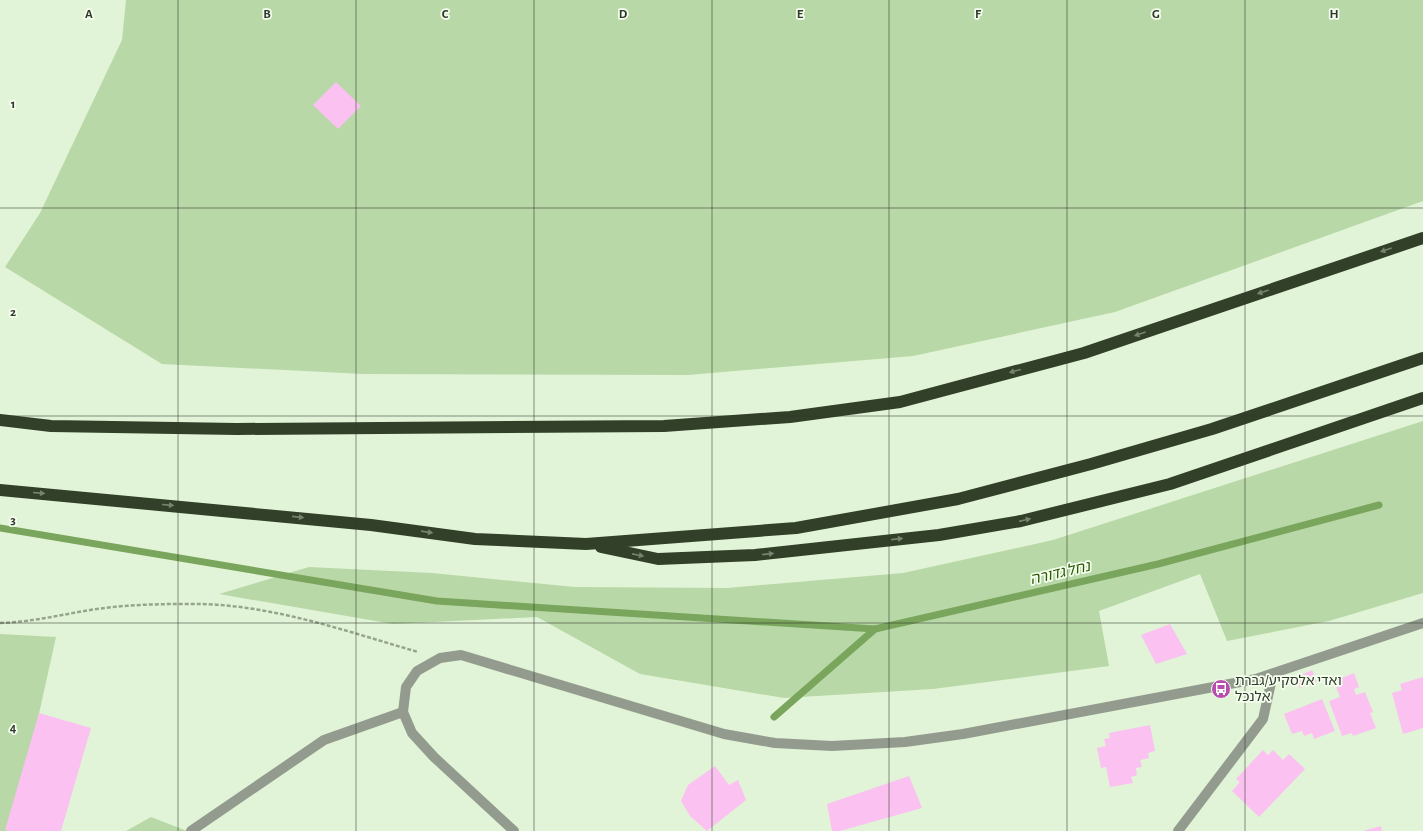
<svg xmlns="http://www.w3.org/2000/svg" width="1423" height="831" font-family="'Alegreya Sans','Noto Sans Hebrew',sans-serif">
	<style>
		.green { fill: #b9d8a7 }
		.lines { fill: none; stroke-linecap: round; stroke-linejoin: round }
		.stream { stroke: #79a55c; stroke-width: 7 }
		.building { fill: #fac1f1 }
		.path { stroke: #96a48e; stroke-width: 2.5; stroke-dasharray: 4 2; stroke-linecap: butt }
		.minor { stroke: #939b8f; stroke-width: 10 }
		.highway { stroke: #324029; stroke-width: 12 }
		.oneway { fill: #76836e }
		.grid { fill: none; stroke: #31382d; stroke-width: 1; stroke-opacity: 0.55 }
		.labels { text-anchor: middle; dominant-baseline: central; stroke-width: 3.5; stroke-linejoin: round; paint-order: stroke }
		.poi-label { font-size: 14px; fill: #31382d; stroke: #f4ffed; text-anchor: start }
		.water-label { font-size: 15px; font-style: italic; fill: #2d5604; stroke: #f4ffed }
		.grid-label { font-size: 13px; text-anchor: middle; font-weight: bold; fill: #31382d; stroke: #f4ffed; stroke-width: 3.5; stroke-linejoin: round; paint-order: stroke }
	</style>
	<rect width="100%" height="100%" fill="#e2f4d7"/>
	<!-- green -->
	<g class="green">
		<polygon points="126,0 1423,0 1423,201 1115,312 913,356 688,375 363,374 162,364 5,267 40,213 122,40"/>
		<polygon points="1423,421 1423,593 1329,621 1227,641 1200,574 1099,611 1109,666 933,689 784,698 640,674 537,617 393,624 219,594 309,567 432,573 575,587 727,588 903,573 1053,540"/>
		<polygon points="0,634 56,637 13,831 0,831"/>
		<polygon points="151,817 187,831 126,831"/>
	</g>
	<g class="lines">
		<!-- stream -->
		<g class="stream">
			<polyline points="0,528 437,601 875,629"/>
			<polyline points="774,717 875,629 1158,564 1379,505"/>
		</g>
	</g>
	<!-- building -->
	<g class="building">
		<polygon points="336,82 361,106 338,129 313,105"/>
		<polygon points="1170,624 1187,654 1156,664 1141,635"/>
		<polygon points="1312,670 1317,681 1300,688 1295,678"/>
		<polygon points="1354,673 1359,687 1354,689 1356,695 1365,692 1373,712 1370,713 1376,728 1353,736 1352,733 1342,736 1329,701 1340,697 1334,681"/>
		<polygon points="1423,677 1423,728 1403,734 1392,693 1402,690 1400,684"/>
		<polygon points="1322,699 1335,731 1314,739 1312,733 1304,736 1302,731 1292,734 1284,714"/>
		<polygon points="39,713 91,728 61,831 9,831 5,830"/>
		<polygon points="1150,725 1155,751 1148,753 1149,758 1140,760 1142,767 1136,768 1137,775 1131,777 1133,783 1110,787 1106,767 1101,768 1097,748 1106,746 1104,739 1110,738 1109,733"/>
		<polygon points="1263,750 1268,755 1273,750 1283,760 1289,754 1305,769 1259,817 1232,791 1240,782 1236,779"/>
		<polygon points="715,766 729,785 738,780 746,800 707,831 690,816 681,801 688,785"/>
		<polygon points="909,776 922,808 840,831 832,831 827,804"/>
		<polygon points="1381,826 1382,831 1363,831"/>
	</g>
	<g class="lines">
		<!-- path -->
		<path class="path" d="M 0,623 C 31,622 60,615 90,610 C 121,605 153,604 184,604 C 265,602 342,630 418,652"/>
		<!-- minor -->
		<g class="minor">
			<polyline points="191,831 324,740 403,712"/>
			<polyline points="514,831 434,757 412,733 403,712 406,687 417,671 440,658 461,655 724,734 775,743 832,746 905,742 963,734 1256,679 1423,623"/>
			<polyline points="1178,831 1263,719 1273,674"/>
		</g>
		<!-- highway -->
		<g class="highway">
			<polyline points="0,420 51,426 237,429 664,426 790,417 900,402 1084,353 1423,238"/>
			<polyline points="0,490 371,525 475,539 586,544 796,528 958,499 1091,464 1212,429 1423,358"/>
			<polyline points="601,547 658,559 755,555 939,535 1021,521 1170,484 1423,398"/>
		</g>
	</g>
	<!-- one-way arrows -->
	<defs><path id="oneway-solid" d="M-6-.8H1V-3.2L6.5 0L1 3.2V.8H-6Z"/></defs>
	<g class="oneway">
		<use href="#oneway-solid" transform="translate(1386 250) rotate(161)"/>
		<use href="#oneway-solid" transform="translate(1263 292) rotate(161)"/>
		<use href="#oneway-solid" transform="translate(1140 334) rotate(161)"/>
		<use href="#oneway-solid" transform="translate(1015 371) rotate(165)"/>
		<use href="#oneway-solid" transform="translate(39 493) rotate(5)"/>
		<use href="#oneway-solid" transform="translate(168 505) rotate(5)"/>
		<use href="#oneway-solid" transform="translate(298 517) rotate(6)"/>
		<use href="#oneway-solid" transform="translate(1025 520) rotate(-13)"/>
		<use href="#oneway-solid" transform="translate(427 532) rotate(8)"/>
		<use href="#oneway-solid" transform="translate(897 539) rotate(-6)"/>
		<use href="#oneway-solid" transform="translate(768 554) rotate(-6)"/>
		<use href="#oneway-solid" transform="translate(638 555) rotate(11)"/>
	</g>
	<!-- grid -->
	<path class="grid" d="M 178,0 L 178,831M 356,0 L 356,831M 534,0 L 534,831M 712,0 L 712,831M 889,0 L 889,831M 1067,0 L 1067,831M 1245,0 L 1245,831M 0,208 L 1423,208M 0,416 L 1423,416M 0,623 L 1423,623"/>
	<!-- icons -->
	<defs>
		<g id="bus-disc" transform="scale(1)"><circle r="9.5" fill="#b84dad" stroke="#f4ffed"/><path d="M-5-6H5V4H4V6H2V4H-2V6H-4V4H-5ZM-3.5-4V0h7V-4ZM-3.5 1.2v1.5H-2V1.2ZM2 1.2v1.5H3.5V1.2Z" fill="#fff"/></g>
	</defs>
	<g fill-rule="evenodd">
		<use href="#bus-disc" x="1221" y="689"/>
	</g>
	<g class="labels">
		<!-- poi labels -->
		<g class="poi-label">
			<text x="1235" y="681">ואדי אלסקיע/גברת<tspan x="1235" dy="16">אלנכל</tspan></text>
		</g>
		<!-- water labels -->
		<g class="water-label">
			<text transform="translate(1060 573) rotate(-13)">נחל גדורה</text>
		</g>
	</g>
	<g class="grid-label">
		<text x="89" y="18">A</text>
		<text x="267" y="18">B</text>
		<text x="445" y="18">C</text>
		<text x="623" y="18">D</text>
		<text x="800" y="18">E</text>
		<text x="978" y="18">F</text>
		<text x="1156" y="18">G</text>
		<text x="1334" y="18">H</text>
		<text x="13" y="108">1</text>
		<text x="13" y="316">2</text>
		<text x="13" y="524">3</text>
		<text x="13" y="732">4</text>
	</g>
</svg>
